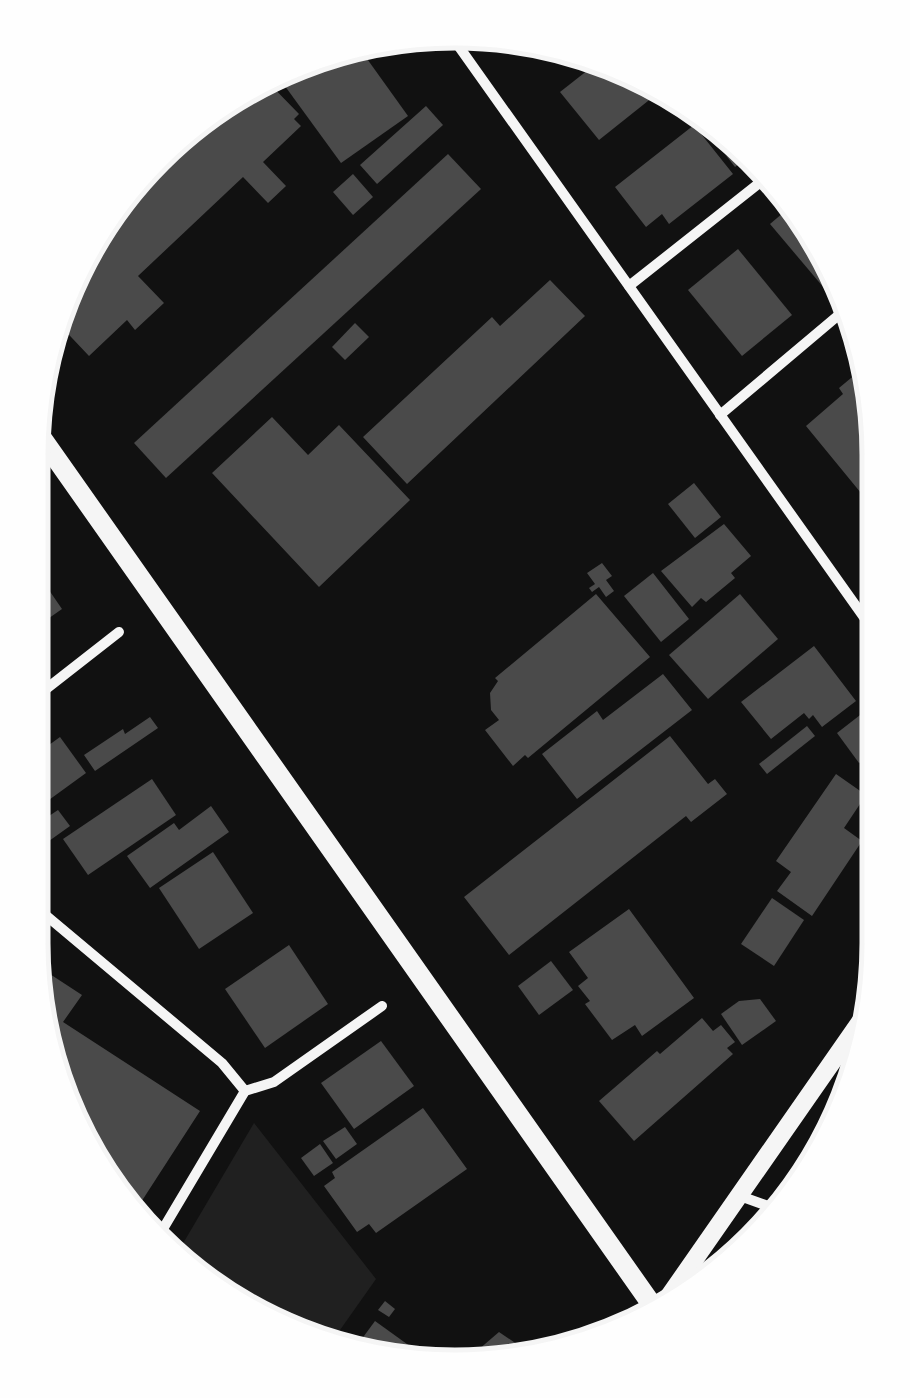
<svg xmlns="http://www.w3.org/2000/svg" width="910" height="1398" font-family="Figtree,sans-serif">
	<style>
		.green { fill: #202020 }
		.building { fill: #4a4a4a }
		.lines { fill: none; stroke-linecap: round; stroke-linejoin: round }
		.minor { stroke: #f5f5f5; stroke-width: 10 }
		.tertiary { stroke: #f5f5f5; stroke-width: 18 }
		.secondary { stroke: #f5f5f5; stroke-width: 20 }
		.rim { fill: none; stroke: #f5f5f5; stroke-width: 5 }
	</style>
	<rect width="100%" height="100%" fill="#111"/>
	<!-- green -->
	<polygon class="green" points="254,1123 376,1279 328,1347 318,1345 197,1281 175,1257"/>
	<!-- building -->
	<g class="building">
		<polygon points="360,49 408,116 341,163 282,82 310,62"/>
		<polygon points="602,59 658,93 599,140 560,92"/>
		<polygon points="263,77 299,114 294,119 301,126 263,162 286,186 268,203 243,177 138,276 164,303 135,330 127,320 89,356 55,320 63,292 135,175"/>
		<polygon points="426,106 443,125 377,184 360,165"/>
		<polygon points="700,115 735,135 750,155 735,167 697,118"/>
		<polygon points="694,125 733,174 669,224 662,214 646,227 615,187"/>
		<polygon points="448,154 481,189 166,478 134,443"/>
		<polygon points="353,174 373,197 353,215 333,192"/>
		<polygon points="790,207 836,267 838,276 824,288 770,224"/>
		<polygon points="738,249 792,315 742,356 688,290"/>
		<polygon points="550,280 585,316 407,484 363,437 492,317 500,326"/>
		<polygon points="355,323 369,337 345,360 332,347"/>
		<polygon points="863,368 879,428 879,515 806,426 843,394 839,388"/>
		<polygon points="272,417 308,455 339,425 410,500 319,587 212,473"/>
		<polygon points="694,483 721,517 695,538 668,504"/>
		<polygon points="724,524 751,556 731,573 735,578 706,602 701,598 692,607 661,571"/>
		<polygon points="602,563 612,576 606,580 614,591 606,597 599,587 592,592 589,588 595,584 587,573"/>
		<polygon points="653,573 689,619 661,642 624,596"/>
		<polygon points="38,574 62,609 32,630 32,577"/>
		<polygon points="596,594 650,657 528,758 525,755 513,766 485,730 499,720 491,710 490,693 498,681 495,678"/>
		<polygon points="740,594 778,639 708,699 669,655"/>
		<polygon points="814,646 856,701 822,727 813,715 809,719 804,713 771,739 741,702"/>
		<polygon points="663,674 692,710 577,799 542,754 597,711 603,720"/>
		<polygon points="864,712 878,730 878,750 859,763 837,733"/>
		<polygon points="150,717 158,728 95,771 84,755 123,729 125,734"/>
		<polygon points="807,726 815,736 767,774 759,764"/>
		<polygon points="670,736 708,784 715,779 727,794 691,822 686,816 509,955 464,897"/>
		<polygon points="60,737 86,773 31,813 31,758"/>
		<polygon points="836,774 866,795 844,828 862,841 812,916 777,891 791,872 776,861"/>
		<polygon points="152,779 176,815 88,875 63,839"/>
		<polygon points="211,806 229,832 150,888 127,856 174,823 179,830"/>
		<polygon points="58,810 70,826 35,851 31,845 31,828"/>
		<polygon points="213,852 253,913 199,949 159,888"/>
		<polygon points="772,898 804,920 774,966 741,944"/>
		<polygon points="629,909 694,998 642,1036 635,1025 612,1040 585,1004 590,1001 578,986 588,978 569,952"/>
		<polygon points="289,945 328,1004 265,1048 225,989"/>
		<polygon points="551,961 573,990 539,1015 518,986"/>
		<polygon points="33,963 82,995 63,1022 200,1111 134,1213 102,1180 52,1079"/>
		<polygon points="760,999 776,1021 742,1045 721,1014 739,1001"/>
		<polygon points="702,1018 713,1031 721,1025 735,1042 727,1048 733,1054 634,1141 599,1101 657,1051 660,1054"/>
		<polygon points="381,1041 414,1086 354,1129 321,1083"/>
		<polygon points="423,1108 467,1169 376,1233 369,1224 357,1232 324,1186 335,1178 332,1172"/>
		<polygon points="345,1127 357,1144 336,1159 323,1141"/>
		<polygon points="320,1144 333,1163 314,1176 301,1158"/>
		<polygon points="385,1301 395,1309 389,1317 378,1310"/>
		<polygon points="375,1321 425,1357 421,1362 353,1351"/>
		<polygon points="499,1332 536,1357 457,1368"/>
	</g>
	<g class="lines">
		<!-- minor -->
		<g class="minor">
			<polyline points="450,34 878,637"/>
			<polyline points="629,286 767,177"/>
			<polyline points="720,415 847,308"/>
			<polyline points="32,700 119,632"/>
			<polyline points="30,902 222,1063 245,1091"/>
			<polyline points="740,1196 782,1211"/>
			<polyline points="157,1239 245,1091 274,1082 382,1006"/>
		</g>
		<!-- tertiary -->
		<polyline class="tertiary" points="658,1312 876,999"/>
		<!-- secondary -->
		<polyline class="secondary" points="34,427 657,1312"/>
	</g>
	<!-- crop -->
	<path d="M0 0H910V1398H0ZM455 48H455A407 407 0 0 1 862 455V943A407 407 0 0 1 455 1350H455A407 407 0 0 1 48 943V455A407 407 0 0 1 455 48Z" fill="#fefefe" fill-rule="evenodd"/>
	<path class="rim" d="M455 48H455A407 407 0 0 1 862 455V943A407 407 0 0 1 455 1350H455A407 407 0 0 1 48 943V455A407 407 0 0 1 455 48Z"/>
</svg>
